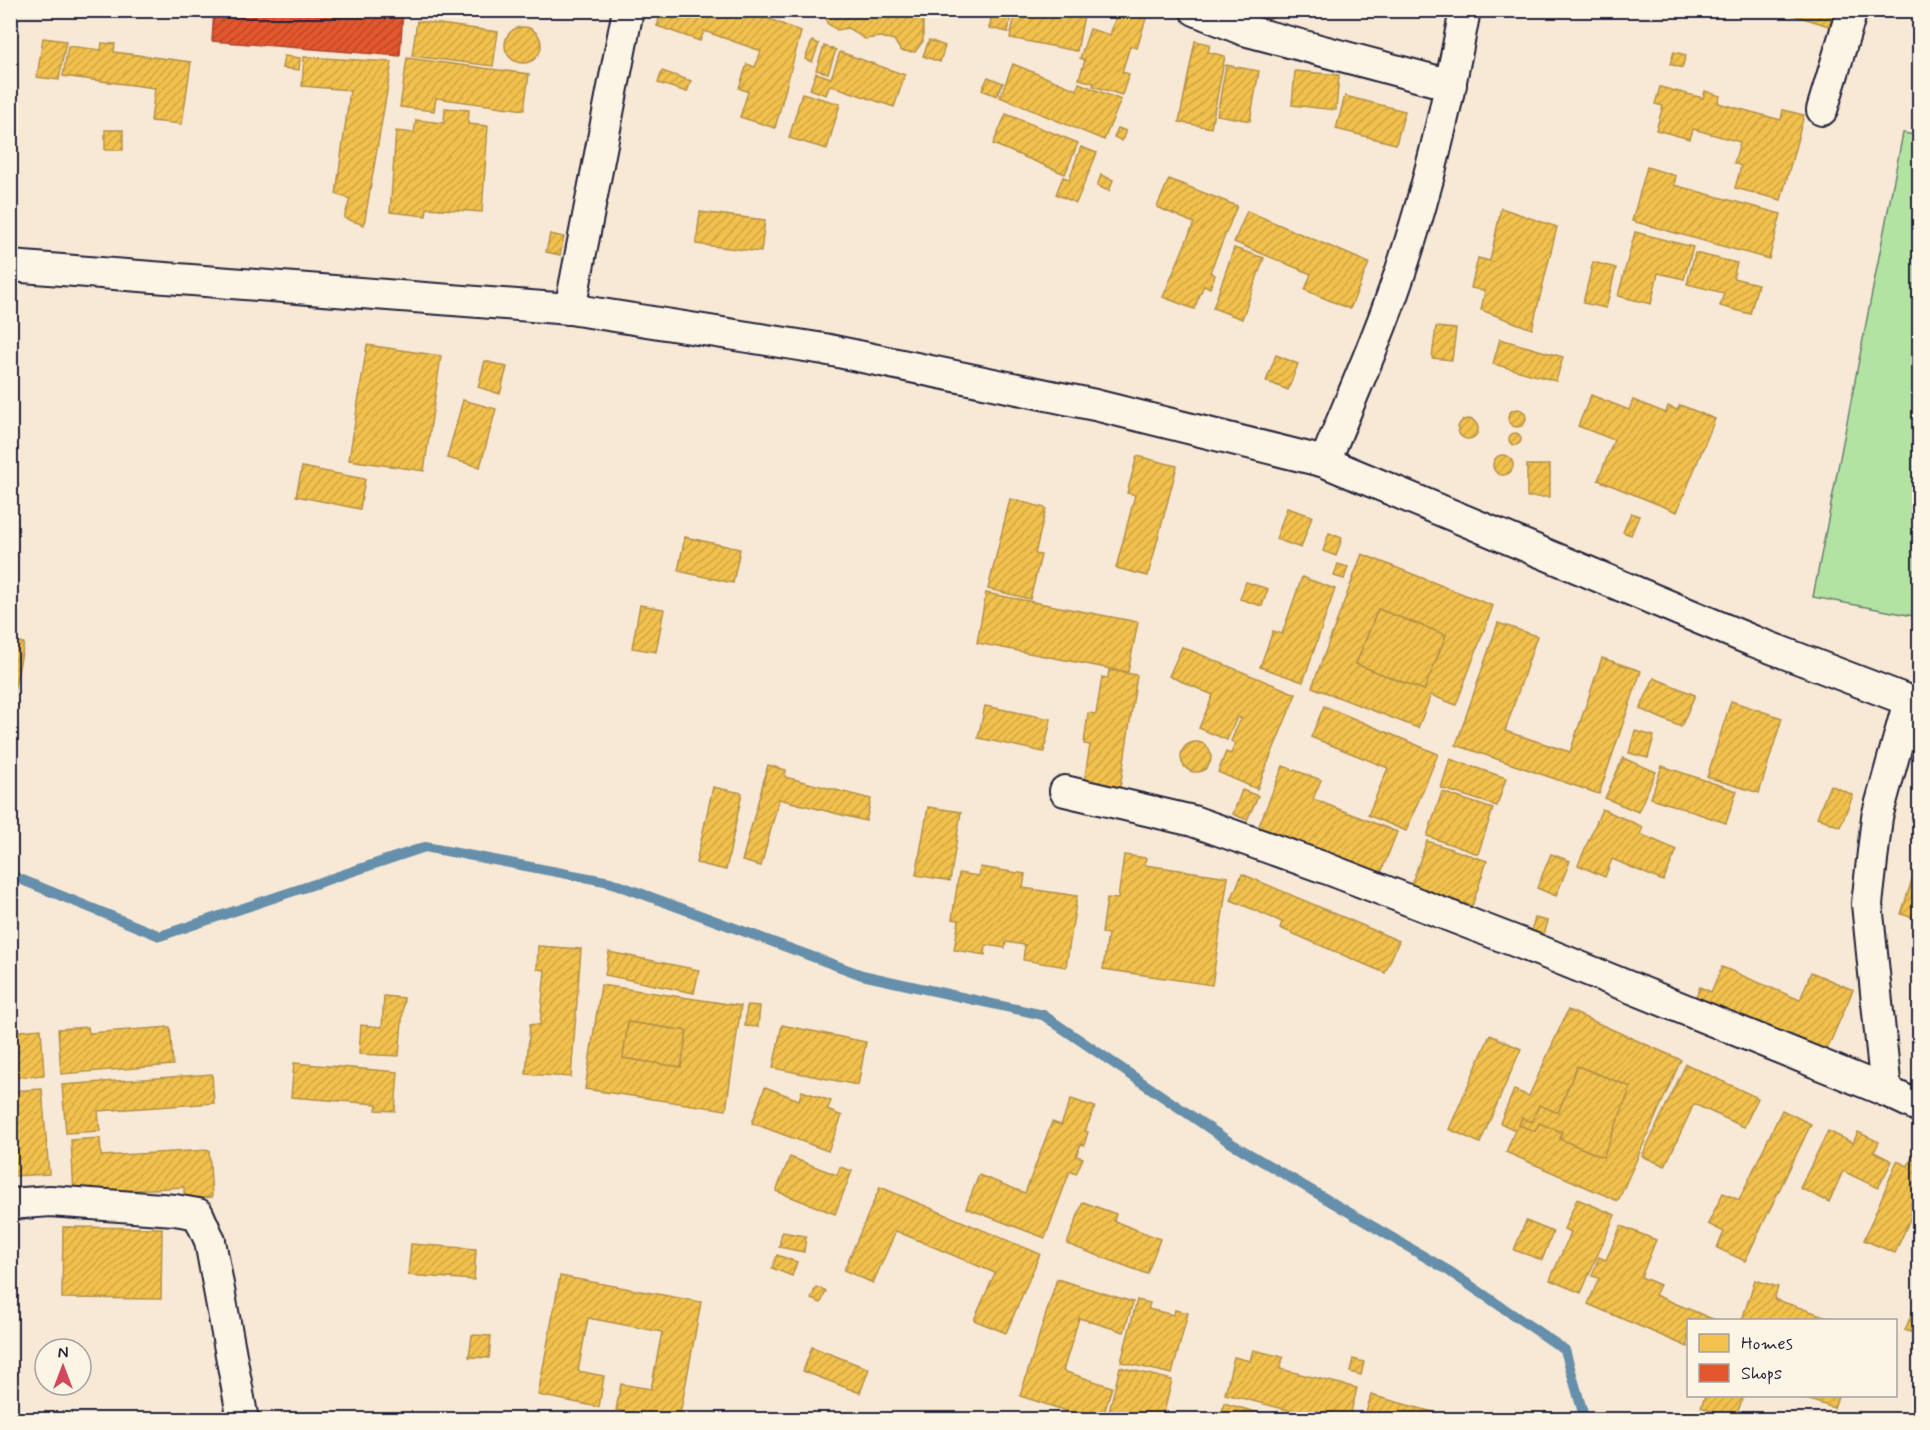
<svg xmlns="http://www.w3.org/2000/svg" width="1930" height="1430" font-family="Mynerve,sans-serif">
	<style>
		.garden { fill: #b3e3a3; stroke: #6a826f; stroke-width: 1.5 }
		.homes { fill: url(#homes-hatch); stroke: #b49148; stroke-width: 1.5; fill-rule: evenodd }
		.shops { fill: url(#shops-hatch); stroke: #aa4732; stroke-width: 1.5 }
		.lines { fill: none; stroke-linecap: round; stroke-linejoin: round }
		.stream { stroke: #658faa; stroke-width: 10 }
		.minor-casing { stroke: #22223b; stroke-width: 34 }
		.minor { stroke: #fcf5e5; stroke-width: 30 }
	</style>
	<defs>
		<pattern id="homes-hatch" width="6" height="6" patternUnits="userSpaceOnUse" patternTransform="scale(1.5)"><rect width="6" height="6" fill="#f2c14e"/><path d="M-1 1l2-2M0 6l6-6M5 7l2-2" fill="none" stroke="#cfa645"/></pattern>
		<pattern id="shops-hatch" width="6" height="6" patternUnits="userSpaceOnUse" patternTransform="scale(1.5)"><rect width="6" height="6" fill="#e4572e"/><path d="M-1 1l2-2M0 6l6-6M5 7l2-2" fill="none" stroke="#b84828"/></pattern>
	</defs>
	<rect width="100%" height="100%" fill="#f8e8d6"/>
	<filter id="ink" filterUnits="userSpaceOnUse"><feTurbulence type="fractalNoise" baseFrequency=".0167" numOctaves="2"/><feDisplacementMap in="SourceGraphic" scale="12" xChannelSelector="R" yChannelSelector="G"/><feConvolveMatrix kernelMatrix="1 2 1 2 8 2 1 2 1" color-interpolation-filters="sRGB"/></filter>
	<g filter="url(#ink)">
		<!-- garden -->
		<polygon class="garden" points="1903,133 1920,136 1919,617 1813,597"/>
		<!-- homes -->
		<g class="homes">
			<polygon points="292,10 366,10 366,16"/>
			<polygon points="662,10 748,10 801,32 775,128 740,117 748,92 739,88 747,64 755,67 761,51 704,31 700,41 657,26"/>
			<polygon points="825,10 916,10 923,17 923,41 915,52 901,51 894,40 880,37 865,39 848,28 837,30 827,23"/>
			<polygon points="993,10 1012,10 1008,32 989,28"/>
			<polygon points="1016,10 1085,10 1077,51 1010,38"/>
			<polygon points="1118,10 1130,10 1147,15 1137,48 1130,46 1122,72 1129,74 1122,95 1093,86 1094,83 1079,79 1085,60 1080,58 1090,29 1110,35"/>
			<polygon points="1241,10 1273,10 1272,18 1240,12"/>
			<polygon points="1791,10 1834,10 1829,26 1790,14"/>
			<polygon points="417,21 498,32 493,66 412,56"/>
			<circle cx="523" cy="45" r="18"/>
			<polygon points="43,38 66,41 59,80 37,77"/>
			<polygon points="929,40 945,46 940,62 923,56"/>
			<polygon points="812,41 819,44 812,62 805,59"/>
			<polygon points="1195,41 1210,44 1208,52 1225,56 1211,128 1179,122"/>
			<polygon points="102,43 115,44 114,52 191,62 182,124 151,121 155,88 63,76 68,46 101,50"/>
			<polygon points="824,46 836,50 828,73 816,70"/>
			<polygon points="840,52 905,75 894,107 830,85 826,95 810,89 816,73 831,78"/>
			<polygon points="1674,52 1686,55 1682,68 1670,64"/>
			<polygon points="284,56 300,58 299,70 282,68"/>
			<polygon points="304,57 392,62 364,225 344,218 350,199 336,194 350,90 302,86"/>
			<polygon points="407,58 529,74 524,110 436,98 434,111 400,107"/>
			<polygon points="1013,64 1077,90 1079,83 1121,100 1104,140 1000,97"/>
			<polygon points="1226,65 1259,71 1250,121 1217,115"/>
			<polygon points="662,71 691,81 687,92 658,83"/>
			<polygon points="1295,71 1339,75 1336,110 1292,105"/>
			<polygon points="988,77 1003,83 997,96 982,90"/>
			<polygon points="1660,87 1703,98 1705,91 1720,96 1718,103 1781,120 1783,110 1804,115 1781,200 1735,188 1741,166 1734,163 1740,142 1693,129 1690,139 1656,130 1663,106 1655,104"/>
			<polygon points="802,93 840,104 827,149 789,138"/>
			<polygon points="1345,96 1405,111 1396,144 1336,129"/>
			<polygon points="445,108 469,110 468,124 488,126 482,212 427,208 426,216 390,212 396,131 414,133 416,120 444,123"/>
			<polygon points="1006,114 1078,143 1065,174 993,144"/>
			<polygon points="1118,128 1126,131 1122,141 1114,137"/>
			<rect x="105" y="130" width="18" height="20"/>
			<polygon points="1081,147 1097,153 1076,203 1056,194 1063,177 1069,179"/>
			<polygon points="1647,167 1676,176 1674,185 1781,214 1769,259 1632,221"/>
			<polygon points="1101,175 1113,180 1109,191 1097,186"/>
			<polygon points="1169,179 1237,206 1210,272 1215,275 1210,288 1204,285 1194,309 1163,297 1194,223 1157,207"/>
			<polygon points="1501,208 1557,227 1532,329 1481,310 1485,291 1471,288 1478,258 1490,261"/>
			<polygon points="1247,211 1369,263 1350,309 1305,290 1311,274 1234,242"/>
			<polygon points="700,212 765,220 761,252 696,244"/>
			<polygon points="1635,232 1693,247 1684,279 1658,273 1651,304 1618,296"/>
			<polygon points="550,234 564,237 560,255 546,252"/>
			<polygon points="1234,248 1264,258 1242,319 1213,308"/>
			<polygon points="1695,253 1737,263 1733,278 1758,284 1750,314 1720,306 1724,293 1687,284"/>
			<polygon points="1593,262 1616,268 1606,308 1583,303"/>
			<polygon points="1436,327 1456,329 1452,360 1432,358"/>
			<polygon points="1500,339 1563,357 1556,381 1493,364"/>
			<polygon points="367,345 441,356 424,471 349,460"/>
			<polygon points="1276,355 1298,364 1288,390 1266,381"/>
			<polygon points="485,361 507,367 500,394 478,387"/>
			<polygon points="1591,395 1629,410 1633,400 1666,413 1668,406 1677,410 1680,405 1715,419 1677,512 1598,480 1614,440 1578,426"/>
			<polygon points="463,400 496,409 480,467 447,458"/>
			<circle cx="1517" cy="418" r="9"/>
			<circle cx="1468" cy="429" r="10"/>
			<circle cx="1515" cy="439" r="6"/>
			<circle cx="1503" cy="465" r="10"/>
			<polygon points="1137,456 1177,466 1148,576 1116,568 1135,495 1127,493"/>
			<rect x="1527" y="465" width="23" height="32"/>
			<polygon points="302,467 365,479 360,509 296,496"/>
			<polygon points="1010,499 1046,508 1035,554 1041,555 1030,599 988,589"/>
			<polygon points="1287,508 1312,516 1301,548 1276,539"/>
			<polygon points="1631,513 1639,516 1631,535 1623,532"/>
			<polygon points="1329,533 1342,538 1336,556 1323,551"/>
			<polygon points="685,537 740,549 733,583 678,571"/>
			<path d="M 1362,554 L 1493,606 L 1456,705 L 1431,695 L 1418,728 L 1312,687 ZM 1378,609 L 1446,635 L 1424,690 L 1356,664 Z"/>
			<polygon points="1338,564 1348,567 1344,579 1334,576"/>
			<polygon points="1302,577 1335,589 1303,682 1260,667 1273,631 1282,634"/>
			<polygon points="1246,582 1268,589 1262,606 1240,599"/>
			<polygon points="986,593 1138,622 1128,672 977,643"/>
			<polygon points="640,605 664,609 656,652 632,648"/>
			<polygon points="1378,609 1446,635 1424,690 1356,664"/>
			<polygon points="1498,623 1537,636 1505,731 1570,752 1602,658 1641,671 1599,794 1456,745"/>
			<polygon points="10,640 24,643 10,711"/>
			<polygon points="1182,647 1296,694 1257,789 1218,772 1226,752 1231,754 1235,743 1231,741 1241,718 1237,717 1227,740 1199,728 1213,695 1169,676"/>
			<polygon points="1109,670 1137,675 1120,788 1084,782 1090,745 1084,744 1088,713 1096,714 1102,677 1108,678"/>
			<polygon points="1654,678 1695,695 1681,727 1640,709"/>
			<polygon points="1731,701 1782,718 1759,793 1707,777"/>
			<polygon points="985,706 1051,719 1044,752 978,738"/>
			<polygon points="1324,706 1438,754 1406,831 1368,815 1388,768 1311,737"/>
			<polygon points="1635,731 1654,736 1648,758 1629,753"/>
			<circle cx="1196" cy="757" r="15"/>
			<polygon points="1623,758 1656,772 1638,812 1605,798"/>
			<polygon points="1450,759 1506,778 1497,806 1441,788"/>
			<polygon points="768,765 786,770 785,777 871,799 866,821 779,799 761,866 742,861"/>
			<polygon points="1283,766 1321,780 1313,799 1397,832 1380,875 1258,828"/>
			<polygon points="1662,766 1737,791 1726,823 1651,798"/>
			<polygon points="1830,785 1853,795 1840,827 1817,817"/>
			<polygon points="713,787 742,793 726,870 696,863"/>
			<polygon points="1242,790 1258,796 1247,820 1233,814"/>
			<polygon points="1442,792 1493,809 1478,854 1427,836"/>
			<polygon points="928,807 961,812 950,881 916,875"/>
			<polygon points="1602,809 1643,827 1640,834 1677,850 1663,881 1612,859 1605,877 1578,865"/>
			<polygon points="1427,841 1487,861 1472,906 1411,885"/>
			<polygon points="1551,854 1570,861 1556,896 1537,888"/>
			<polygon points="1124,855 1146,858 1145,865 1228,877 1212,985 1103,969 1108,934 1102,933 1107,898 1118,899"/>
			<polygon points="1920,855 1920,920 1901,914"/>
			<polygon points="980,867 1025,874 1023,888 1077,896 1066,967 1023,960 1025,945 1006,942 1005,948 986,945 985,955 954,950 959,920 952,919 959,873 979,876"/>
			<polygon points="1242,874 1399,941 1385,973 1280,928 1282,922 1231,900"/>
			<polygon points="1535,918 1548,921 1543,938 1530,934"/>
			<polygon points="538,946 581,949 571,1077 526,1074 530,1024 540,1025 545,970 537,969"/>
			<polygon points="609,952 699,970 694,993 605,975"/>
			<polygon points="1722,967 1800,1000 1811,972 1853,990 1825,1054 1695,999 1700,987 1711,992"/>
			<path d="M 601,985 L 741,1006 L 726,1110 L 585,1089 ZM 628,1022 L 687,1031 L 681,1067 L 623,1058 Z"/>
			<polygon points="384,996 404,998 399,1056 359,1054 361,1025 382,1027"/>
			<polygon points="747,1005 760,1006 758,1027 745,1026"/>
			<path d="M 1568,1010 L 1681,1060 L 1618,1201 L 1506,1152 L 1515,1130 L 1500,1123 L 1514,1090 L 1529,1096 ZM 1577,1066 L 1631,1087 L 1603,1157 L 1560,1139 L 1562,1132 L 1539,1123 L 1535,1131 L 1519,1125 L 1522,1118 L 1532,1122 L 1539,1105 L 1558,1113 Z"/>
			<polygon points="628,1022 687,1031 681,1067 623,1058"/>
			<polygon points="782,1025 866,1042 858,1085 773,1068"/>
			<polygon points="88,1027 89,1033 170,1027 173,1065 61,1074 58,1029"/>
			<polygon points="41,1029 44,1075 10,1078 10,1032"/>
			<polygon points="1490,1035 1521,1049 1480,1143 1449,1129"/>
			<polygon points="294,1063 398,1072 395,1111 376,1110 377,1104 291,1097"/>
			<polygon points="1686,1064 1758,1098 1744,1127 1694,1104 1665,1166 1642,1156"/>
			<polygon points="1577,1066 1631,1087 1603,1157 1560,1139 1562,1132 1539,1123 1535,1131 1519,1125 1522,1118 1532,1122 1539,1105 1558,1113"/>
			<polygon points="212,1074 214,1103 98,1111 100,1131 66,1133 62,1085"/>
			<polygon points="765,1087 799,1100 802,1091 831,1101 827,1110 842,1116 828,1151 752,1123"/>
			<polygon points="42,1089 49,1174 13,1176 10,1091"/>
			<polygon points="1071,1099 1095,1107 1085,1131 1088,1132 1084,1145 1081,1144 1076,1156 1083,1158 1076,1174 1070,1171 1045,1238 966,1208 979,1175 1025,1193 1052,1122 1061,1125"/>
			<polygon points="1782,1110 1811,1124 1745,1261 1717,1248 1724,1232 1708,1224 1723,1193 1739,1200"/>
			<polygon points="1828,1131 1853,1143 1858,1132 1879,1142 1874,1152 1892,1161 1878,1188 1843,1171 1829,1202 1800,1188"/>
			<polygon points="100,1138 101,1156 209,1150 212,1197 184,1199 184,1187 74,1194 71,1140"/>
			<polygon points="1917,1145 1920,1146 1920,1196 1895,1253 1864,1240 1897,1161 1908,1166"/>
			<polygon points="790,1157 837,1175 840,1167 852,1171 835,1214 776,1191"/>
			<polygon points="880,1187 1040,1254 1006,1333 974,1320 995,1273 896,1231 873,1283 844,1270"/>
			<polygon points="1577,1199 1615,1215 1581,1293 1550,1280 1571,1232 1564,1229"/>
			<polygon points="1083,1202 1116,1214 1114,1221 1160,1239 1147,1274 1067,1244"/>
			<polygon points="1526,1221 1553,1232 1542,1260 1514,1250"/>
			<polygon points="1621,1226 1656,1240 1641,1277 1660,1285 1655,1295 1715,1320 1688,1320 1688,1347 1588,1304 1599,1278 1592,1276 1599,1257 1606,1260"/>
			<polygon points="63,1227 162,1228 161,1299 62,1298"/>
			<polygon points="782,1232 806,1236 804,1252 779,1247"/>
			<polygon points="411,1244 476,1249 474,1280 408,1275"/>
			<polygon points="777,1255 797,1262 792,1276 772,1268"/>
			<polygon points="560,1276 701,1302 679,1420 666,1420 616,1410 621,1384 651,1389 662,1332 588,1318 578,1371 604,1376 599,1407 538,1395"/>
			<polygon points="1057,1279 1133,1302 1124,1332 1079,1318 1063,1371 1112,1387 1102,1420 1095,1420 1020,1396"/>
			<polygon points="1755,1280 1778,1287 1774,1299 1836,1320 1742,1320"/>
			<polygon points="816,1287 826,1291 821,1303 811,1299"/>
			<polygon points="1920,1294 1920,1336 1905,1330"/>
			<polygon points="1137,1300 1150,1303 1148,1309 1174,1315 1175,1310 1188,1313 1172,1374 1121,1362"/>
			<polygon points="472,1335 491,1336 489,1358 469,1357"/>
			<polygon points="812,1347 869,1369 860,1393 803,1371"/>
			<polygon points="1253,1350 1283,1357 1280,1369 1357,1388 1349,1420 1327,1420 1225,1394 1234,1357 1250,1361"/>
			<polygon points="1353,1359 1364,1362 1361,1375 1350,1372"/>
			<polygon points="1120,1367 1172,1380 1162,1420 1107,1420"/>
			<polygon points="1371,1395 1462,1420 1364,1420"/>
			<polygon points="1705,1396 1744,1396 1734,1420 1701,1407"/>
			<polygon points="1797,1396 1838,1396 1834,1408"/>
			<polygon points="1224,1403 1283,1420 1220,1420"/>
		</g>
		<!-- shops -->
		<polygon class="shops" points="214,10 292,10 366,16 366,10 403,10 400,56 212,41"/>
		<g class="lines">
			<!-- stream -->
			<polyline class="stream" points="10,875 160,936 425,847 610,882 862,975 1043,1015 1231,1143 1449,1271 1565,1350 1585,1420"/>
			<!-- minor casing -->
			<g class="minor-casing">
				<g id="minor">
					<polyline points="1195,10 1244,30 1451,85"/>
					<path d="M 1465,10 C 1447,106 1426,201 1393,293 C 1373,350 1348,405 1325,462 L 1753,641 L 1920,705"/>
					<polyline points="1822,110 1852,10"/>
					<polyline points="10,266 570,309 824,349 1095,405 1325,462"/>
					<polyline points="570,309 628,10"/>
					<polyline points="1909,701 1877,817 1867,904 1886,1091 1920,1107"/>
					<polyline points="1065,791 1193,821 1328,869 1543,952 1886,1091"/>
					<polyline points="10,1204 50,1201 175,1210 198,1214 210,1241 243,1420"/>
				</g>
			</g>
			<!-- minor -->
			<use href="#minor" class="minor"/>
		</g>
	</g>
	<!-- margin -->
	<rect width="1930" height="1430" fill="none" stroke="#fcf5e5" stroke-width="36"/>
	<rect x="18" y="18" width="1894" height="1394" fill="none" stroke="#22223b" stroke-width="2" filter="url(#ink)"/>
	<!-- legend -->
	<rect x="1687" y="1319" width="210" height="78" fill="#fcf5e5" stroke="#a5a1a1" stroke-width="1.5"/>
	<rect x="1699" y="1334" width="30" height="18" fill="#f2c14e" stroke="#a5a1a1" stroke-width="1.5"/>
	<text x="1741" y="1349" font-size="18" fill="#22223b">Homes</text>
	<rect x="1699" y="1364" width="30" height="18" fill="#e4572e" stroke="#a5a1a1" stroke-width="1.5"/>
	<text x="1741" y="1379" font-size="18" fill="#22223b">Shops</text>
	<!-- north arrow -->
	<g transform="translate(63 1367)"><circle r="28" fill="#fcf5e5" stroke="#a5a1a1" stroke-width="1.5"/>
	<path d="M0-4.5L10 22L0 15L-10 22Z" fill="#d1495b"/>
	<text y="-9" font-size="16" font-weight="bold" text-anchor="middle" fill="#22223b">N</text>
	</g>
</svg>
